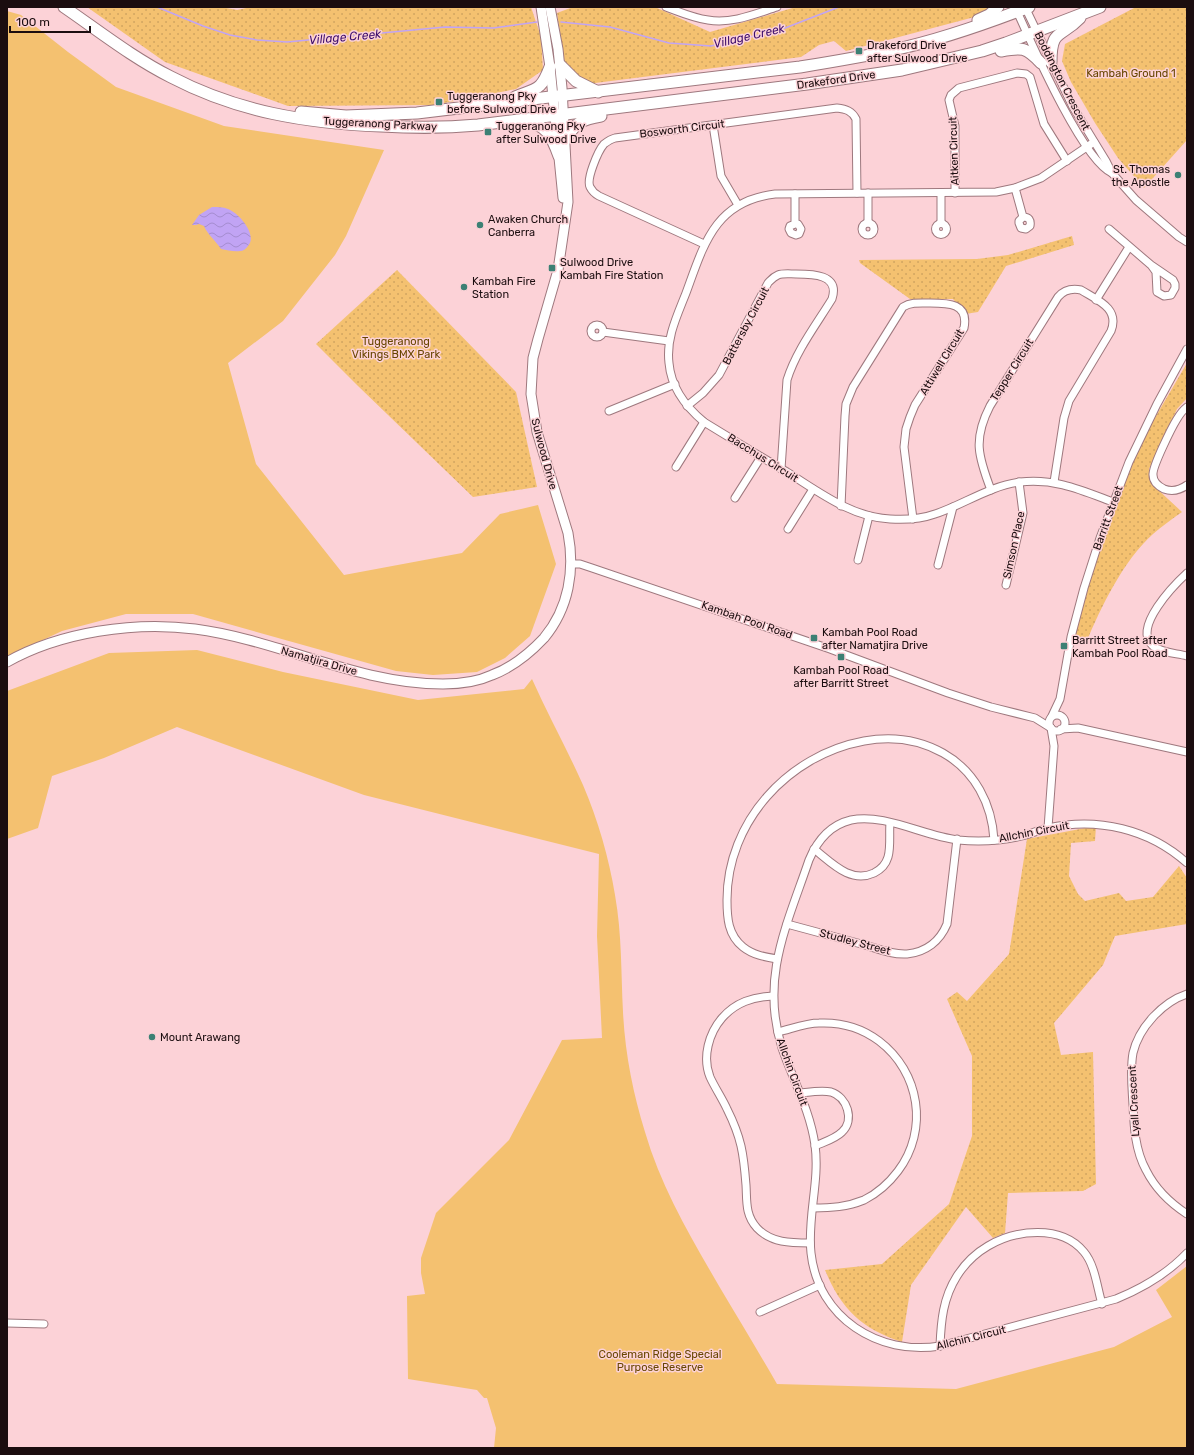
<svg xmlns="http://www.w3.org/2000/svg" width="1194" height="1455" font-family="Rubik,sans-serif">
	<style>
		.green { fill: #f4c170 }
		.park { fill: url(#park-dots) }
		.water { fill: url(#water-waves) }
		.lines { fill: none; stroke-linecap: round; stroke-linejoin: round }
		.stream { stroke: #c1a4f4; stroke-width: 1.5 }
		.minor-casing { stroke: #9e787e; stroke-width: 9 }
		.major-casing { stroke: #9e787e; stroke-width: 11 }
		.highway-casing { stroke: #9e787e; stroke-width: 13 }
		.minor { stroke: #fff; stroke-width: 7 }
		.major { stroke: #fff; stroke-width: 9 }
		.highway { stroke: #fff; stroke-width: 11 }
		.poi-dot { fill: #3c8074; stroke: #fcd2d7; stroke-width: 1.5 }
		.labels { text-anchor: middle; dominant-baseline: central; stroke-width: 3; stroke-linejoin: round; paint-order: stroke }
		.poi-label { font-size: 11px; fill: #1b0d0f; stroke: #fcd2d7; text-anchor: start }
		.park-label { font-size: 11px; fill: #684601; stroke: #fcd2d7 }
		.street-label { font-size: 11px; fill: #1b0d0f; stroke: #fcd2d7 }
		.water-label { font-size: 12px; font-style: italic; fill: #3d0d6b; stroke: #fcd2d7 }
	</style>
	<defs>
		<pattern id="park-dots" width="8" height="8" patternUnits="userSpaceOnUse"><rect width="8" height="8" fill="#f4c170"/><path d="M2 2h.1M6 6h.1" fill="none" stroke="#d1a560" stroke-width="1.8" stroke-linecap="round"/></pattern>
		<pattern id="water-waves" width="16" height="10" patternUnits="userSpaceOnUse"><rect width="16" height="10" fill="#c1a4f4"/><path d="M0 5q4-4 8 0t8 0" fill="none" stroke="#a58cd0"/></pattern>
	</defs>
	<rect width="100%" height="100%" fill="#fcd2d7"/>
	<!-- green -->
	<g class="green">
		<polygon points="7,11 21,15 68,52 116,87 224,126 384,150 346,236 335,255 283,321 228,363 256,464 344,575 462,553 500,514 538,505 556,564 530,636 505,658 477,672 433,675 396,671 193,614 126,614 62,631 7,657"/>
		<path d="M 197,650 L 283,672 L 418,700 L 524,689 L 532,679 C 548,715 567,749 583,785 C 598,820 609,858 615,895 C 622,934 621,973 623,1012 C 625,1053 633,1093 645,1132 C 661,1187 690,1236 719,1286 C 738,1318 758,1351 777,1384 L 956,1389 L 1114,1347 L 1172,1317 L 1156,1290 L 1187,1266 L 1187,1448 L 494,1448 L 496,1428 L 487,1398 L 484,1398 L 477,1390 L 408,1379 L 407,1296 L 425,1294 L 421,1273 L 421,1258 L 436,1213 L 509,1140 L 562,1040 L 602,1038 L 597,936 L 599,854 L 364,795 L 177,727 L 104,758 L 52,776 L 38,828 L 7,839 L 7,691 L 109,653 Z"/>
	</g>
	<!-- park -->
	<g class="park">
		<polygon points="87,7 221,7 237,10 251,7 531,7 541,37 543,70 516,89 434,105 288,106 165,62"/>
		<polygon points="573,7 655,7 710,32 796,7 994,7 982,15 846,51 834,41 819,45 801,57 595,83 587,83 565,65 557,13"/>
		<polygon points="1136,7 1187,7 1187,140 1144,188 1118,158 1095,123 1071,82 1062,61 1065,44"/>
		<polygon points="1072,236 1074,245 1006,266 978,312 965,314 953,299 910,299 860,263 859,260 977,259 1008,255"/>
		<polygon points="397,270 516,392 537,487 473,497 358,386 316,344"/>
		<path d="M 1187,363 L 1187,398 L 1177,409 L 1149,469 L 1154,486 L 1182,512 C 1172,519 1162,526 1153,534 C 1123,561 1101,607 1086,643 L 1073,641 L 1089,579 L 1115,502 L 1139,445 Z"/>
		<path d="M 1096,826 L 1095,841 L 1071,843 L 1069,876 L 1078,894 L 1085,901 L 1119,893 L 1126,901 L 1153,897 L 1179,866 L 1187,878 L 1187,924 L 1115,936 L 1103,965 L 1054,1023 L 1061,1055 L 1093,1052 L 1096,1184 L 1083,1191 L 1008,1193 L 1005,1233 L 993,1238 L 966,1207 L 911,1285 L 902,1342 C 862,1329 841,1309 825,1270 L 882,1264 L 949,1204 L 972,1136 L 972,1056 L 947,999 L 957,992 L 967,1001 L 1009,954 L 1027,839 Z"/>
	</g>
	<!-- water -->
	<path class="water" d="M 212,207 C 218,207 223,207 228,209 C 239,213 258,235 248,246 C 246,249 243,251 240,251 C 234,252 227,250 221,249 C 216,241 207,234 204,226 L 199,224 L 196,225 L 192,225 L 199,215 Z"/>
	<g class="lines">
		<!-- stream -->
		<g class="stream">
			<polyline points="157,7 203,26 230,35 257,40 287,42 445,27 493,28 537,22"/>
			<polyline points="561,22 610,27 669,43 711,46 780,30 839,7"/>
		</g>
		<!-- minor casing -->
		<g class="minor-casing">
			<g id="minor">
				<path d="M 666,7 C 680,12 693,18 708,20 C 732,24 755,14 777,7"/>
				<polyline points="1025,7 1073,107 1106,161 1112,173 1136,200 1179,237 1187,242"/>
				<path d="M 1016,9 C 1031,42 1082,160 1112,173"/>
				<polyline points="713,125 721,176 738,205"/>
				<path d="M 1094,142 L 1041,178 L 1015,188 L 996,192 L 775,194 C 715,201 704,244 686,293 C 677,316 666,338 669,363 C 671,387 686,407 704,422 C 732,439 759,456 787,472 C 819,492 851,517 890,519 C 905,520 921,519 935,514 C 963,505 989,486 1020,482 C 1055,478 1081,490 1113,502"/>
				<path d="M 1015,188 L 1023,217 C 1029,217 1031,220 1030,226 L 1026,229 L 1021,228 L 1019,223 L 1019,221 L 1023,217"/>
				<polyline points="868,193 868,223"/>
				<polyline points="941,193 941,223"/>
				<polyline points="955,193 955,126 949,100 951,95 959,88 1017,73 1026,74 1030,77 1044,124 1067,161"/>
				<polyline points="795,194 795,224 798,224 801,229 799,234 796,235 791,233 789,229 790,226 795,224"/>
				<circle cx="868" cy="229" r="6"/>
				<circle cx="941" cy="229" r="5.5"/>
				<polyline points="1109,229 1151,265 1173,280 1175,284 1175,288 1171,295 1164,296 1157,292 1156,272 1151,265"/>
				<path d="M 704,244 L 599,196 C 595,194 592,191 590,187 C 586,179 598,151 604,144 C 608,141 611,139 615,138 L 837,108 C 846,109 852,111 856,119 L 857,193"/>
				<polyline points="1096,300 1129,247"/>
				<circle cx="597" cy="331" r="6"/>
				<polyline points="603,332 669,341"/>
				<path d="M 687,406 L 703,393 L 719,375 L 768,283 C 771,280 773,277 778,275 C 783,273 790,274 796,274 C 812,274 840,274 832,299 C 816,325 796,351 787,380 L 781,469"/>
				<path d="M 1187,407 C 1183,410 1180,414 1177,419 C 1172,427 1152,467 1153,475 C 1153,482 1158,486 1164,489 C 1172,492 1180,490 1187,485"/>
				<polyline points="609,411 675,384"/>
				<polyline points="676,467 704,422"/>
				<path d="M 991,490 C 978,456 973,439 990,406 L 1058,297 C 1064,290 1071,288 1081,290 C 1097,300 1120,308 1111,331 L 1069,401 L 1064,418 L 1054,482"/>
				<polyline points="735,498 761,457"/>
				<path d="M 841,506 L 845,416 L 846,404 L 853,387 L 903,307 C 911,302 920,303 930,303 C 948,303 969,303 964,328 L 915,405 L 910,417 L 906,429 L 904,447 L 913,519"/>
				<polyline points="788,529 813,489"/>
				<polyline points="858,560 869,516"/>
				<polyline points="571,564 580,564 592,568 830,649 948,693 991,707 1035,718 1051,728"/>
				<polyline points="938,565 953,507"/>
				<path d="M 1187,573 C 1174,585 1133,627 1152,645 C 1160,653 1176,653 1187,656"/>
				<polyline points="1006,585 1023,513 1019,482"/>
				<circle cx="1057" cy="723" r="8"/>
				<polyline points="1052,716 1060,699 1071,637 1084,588 1100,538 1129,462 1157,404 1187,349"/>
				<polyline points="1061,729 1078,728 1187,752"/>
				<polyline points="1048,828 1054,746 1051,728"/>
				<path d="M 814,849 C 831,862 850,884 874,873 C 880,870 886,864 888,857 C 891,847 889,833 890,823"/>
				<path d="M 1187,863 C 1149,829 1098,817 1048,828 C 1039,830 1030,834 1022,836 C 1001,841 979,842 958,840 C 924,836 884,813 851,820 C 830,825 817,841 809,860 C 787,925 760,978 782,1048 C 793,1080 810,1110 815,1145 C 820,1182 807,1217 811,1253 C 818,1318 879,1356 940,1346 L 1116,1299 C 1143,1288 1167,1274 1187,1253"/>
				<path d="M 787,924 C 813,931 839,938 865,945 C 878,949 893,955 907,954 C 926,952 940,941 947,924 L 957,839"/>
				<path d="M 777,959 C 765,957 753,955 743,947 C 728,935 727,918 727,900 C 727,822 788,755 864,741 C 891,736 918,739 943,753 C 975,771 992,804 994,840"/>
				<path d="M 1187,994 C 1163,1002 1139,1027 1133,1053 C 1130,1069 1132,1087 1133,1105 C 1134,1127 1135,1150 1146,1170 C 1155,1188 1170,1203 1187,1214"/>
				<path d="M 773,996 C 753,997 736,1002 722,1018 C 709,1033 702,1057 710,1077 C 715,1088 722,1098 727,1109 C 733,1121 738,1133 741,1146 C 744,1159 745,1172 746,1185 C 747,1201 745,1215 757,1228 C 771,1243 791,1243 810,1243"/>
				<path d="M 778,1032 C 791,1029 806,1023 819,1023 C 841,1022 862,1028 879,1041 C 920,1072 929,1130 898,1171 C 889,1183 878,1193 864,1200 C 847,1207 831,1208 813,1208"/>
				<path d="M 800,1093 C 810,1092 822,1090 831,1092 C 847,1097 855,1120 842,1132 C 835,1139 824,1142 815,1146"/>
				<polyline points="760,1312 820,1285"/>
				<polyline points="7,1323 44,1324"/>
				<path d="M 940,1346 C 941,1321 943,1298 957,1276 C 964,1265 976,1253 988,1246 C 1015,1230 1061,1224 1084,1252 C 1095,1265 1097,1287 1102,1304"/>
			</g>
		</g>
		<!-- major casing -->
		<g class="major-casing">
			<g id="major">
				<polyline points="541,7 550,67 563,198"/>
				<path d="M 7,662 C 60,632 135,621 195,629 C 279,640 357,684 443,684 C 459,684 477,682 492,675 C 513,667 529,654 544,638 C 569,608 575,570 568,533 L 537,432 L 531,394 L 533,358 L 538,339 L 558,270 L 568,202 L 562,88 L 558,49 L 550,7"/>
			</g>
		</g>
		<!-- highway casing -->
		<g class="highway-casing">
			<g id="highway">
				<path d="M 64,7 C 99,31 133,58 171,77 C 238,112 306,123 381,126 C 414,128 446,128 478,125 L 807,84 L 902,70 L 982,51 L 1006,43 L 1100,7"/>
				<polyline points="978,20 989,15 998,7"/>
				<path d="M 1001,51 C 1022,47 1026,47 1041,63"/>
				<path d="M 1051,62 C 1051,28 1061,38 1080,18"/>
				<polyline points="560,65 576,81 598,92"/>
				<path d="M 515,97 C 537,88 541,91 550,67"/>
				<path d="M 301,112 L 346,116 L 417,113 L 800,67 C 831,62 862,57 893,50 C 940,40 985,24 1029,7"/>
				<path d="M 523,119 C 547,126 551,134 559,156"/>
				<path d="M 566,139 C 575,123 582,119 601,116"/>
			</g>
		</g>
		<!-- minor -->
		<use href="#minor" class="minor"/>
		<!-- major -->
		<use href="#major" class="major"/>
		<!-- highway -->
		<use href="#highway" class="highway"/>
	</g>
	<!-- markers -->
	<g class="poi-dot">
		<rect x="855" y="47" width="8" height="8" rx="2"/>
		<rect x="435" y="98" width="8" height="8" rx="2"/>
		<rect x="484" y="128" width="8" height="8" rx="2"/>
		<circle cx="1178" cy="175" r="4"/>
		<circle cx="480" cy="225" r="4"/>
		<rect x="548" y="264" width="8" height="8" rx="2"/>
		<circle cx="464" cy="287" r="4"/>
		<rect x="810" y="634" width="8" height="8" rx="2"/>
		<rect x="1060" y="642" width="8" height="8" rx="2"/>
		<rect x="837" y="653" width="8" height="8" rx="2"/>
		<circle cx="152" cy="1037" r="4"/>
	</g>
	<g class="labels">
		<!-- poi labels -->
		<g class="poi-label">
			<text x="867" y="45">Drakeford Drive<tspan x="867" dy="13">after Sulwood Drive</tspan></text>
			<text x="447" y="96">Tuggeranong Pky<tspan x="447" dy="13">before Sulwood Drive</tspan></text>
			<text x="496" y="126">Tuggeranong Pky<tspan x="496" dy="13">after Sulwood Drive</tspan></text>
			<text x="1170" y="169" text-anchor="end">St. Thomas<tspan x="1170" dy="13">the Apostle</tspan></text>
			<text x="488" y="219">Awaken Church<tspan x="488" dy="13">Canberra</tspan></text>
			<text x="560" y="262">Sulwood Drive<tspan x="560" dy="13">Kambah Fire Station</tspan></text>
			<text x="472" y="281">Kambah Fire<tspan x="472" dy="13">Station</tspan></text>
			<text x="822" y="632">Kambah Pool Road<tspan x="822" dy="13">after Namatjira Drive</tspan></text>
			<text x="1072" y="640">Barritt Street after<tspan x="1072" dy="13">Kambah Pool Road</tspan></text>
			<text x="841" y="670" text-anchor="middle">Kambah Pool Road<tspan x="841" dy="13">after Barritt Street</tspan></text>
			<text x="160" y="1037">Mount Arawang</text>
		</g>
		<!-- park labels -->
		<g class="park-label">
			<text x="1131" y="73">Kambah Ground 1</text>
			<text x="396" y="341">Tuggeranong<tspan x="396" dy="13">Vikings BMX Park</tspan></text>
			<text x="660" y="1354">Cooleman Ridge Special<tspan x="660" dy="13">Purpose Reserve</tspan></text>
		</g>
		<!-- street labels -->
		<g class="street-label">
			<text transform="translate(836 80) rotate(-8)">Drakeford Drive</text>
			<text transform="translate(1062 81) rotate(63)">Boddington Crescent</text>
			<text transform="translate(380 124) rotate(3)">Tuggeranong Parkway</text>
			<text transform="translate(682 129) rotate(-7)">Bosworth Circuit</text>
			<text transform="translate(954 151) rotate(-92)">Aitken Circuit</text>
			<text transform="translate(746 326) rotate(-62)">Battersby Circuit</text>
			<text transform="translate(942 362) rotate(-59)">Attiwell Circuit</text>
			<text transform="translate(1012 370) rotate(-58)">Tepper Circuit</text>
			<text transform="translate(544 454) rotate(75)">Sulwood Drive</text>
			<text transform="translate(763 458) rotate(32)">Bacchus Circuit</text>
			<text transform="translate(1108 518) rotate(-70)">Barritt Street</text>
			<text transform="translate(1014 545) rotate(-78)">Simson Place</text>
			<text transform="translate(747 620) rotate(19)">Kambah Pool Road</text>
			<text transform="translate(319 661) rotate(16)">Namatjira Drive</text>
			<text transform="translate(1034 832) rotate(-11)">Allchin Circuit</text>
			<text transform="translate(855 942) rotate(15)">Studley Street</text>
			<text transform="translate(792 1072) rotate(70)">Allchin Circuit</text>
			<text transform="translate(1134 1101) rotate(-93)">Lyall Crescent</text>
			<text transform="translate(971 1338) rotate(-14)">Allchin Circuit</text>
		</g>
		<!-- water labels -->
		<g class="water-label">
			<text transform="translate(749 36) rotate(-13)">Village Creek</text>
			<text transform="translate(345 37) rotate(-5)">Village Creek</text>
		</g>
	</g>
	<!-- border -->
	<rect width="1194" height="1455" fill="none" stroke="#1b0d0f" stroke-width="16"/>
	<!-- scale -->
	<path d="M10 26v6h80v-6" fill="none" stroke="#1b0d0f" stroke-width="2"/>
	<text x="16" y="26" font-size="12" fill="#1b0d0f" stroke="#fcd2d7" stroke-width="3" paint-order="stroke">100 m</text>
</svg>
